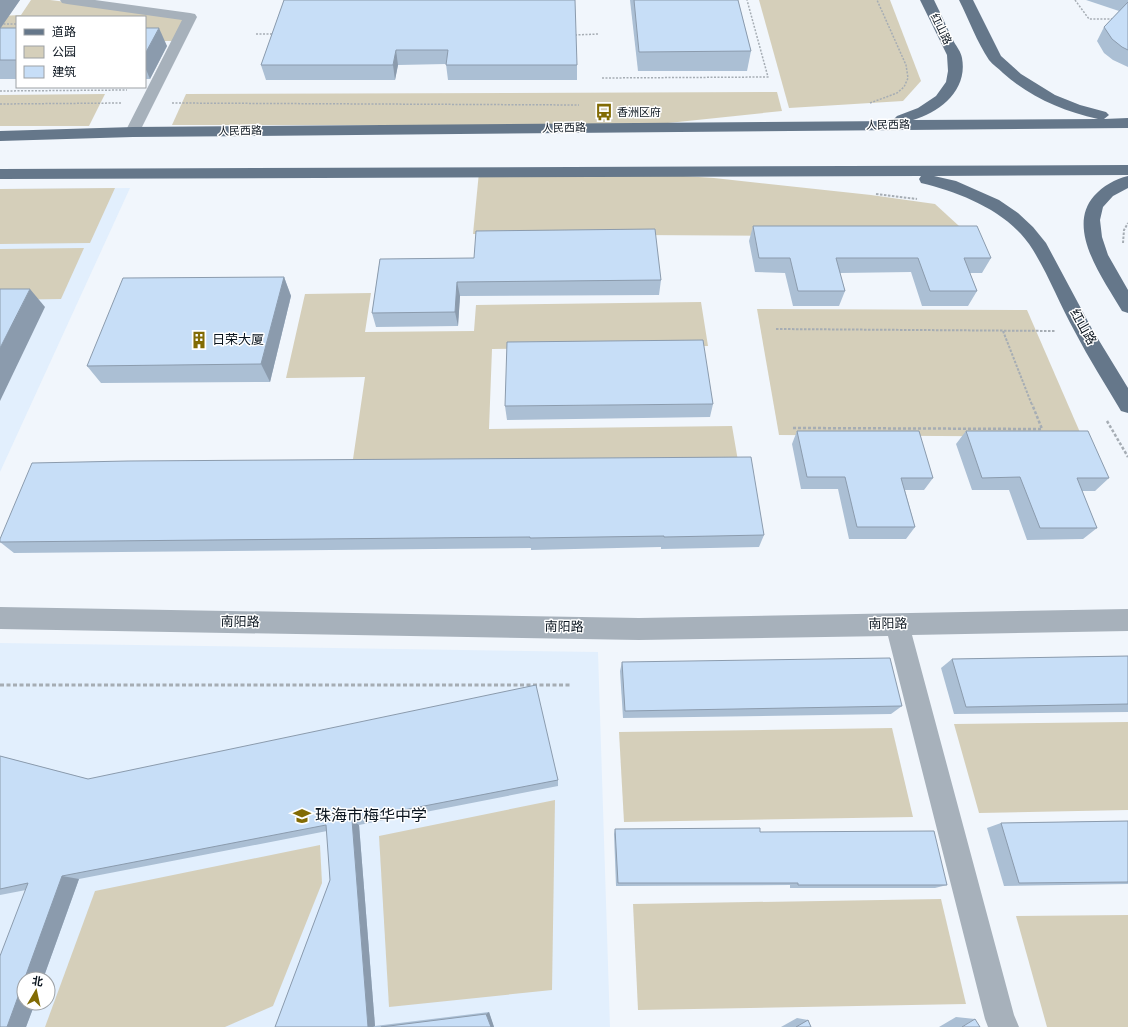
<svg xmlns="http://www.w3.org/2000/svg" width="1128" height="1027" font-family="'Nunito Sans','Noto Sans SC',sans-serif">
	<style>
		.built { fill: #e2effd; fill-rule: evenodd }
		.green { fill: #d5cfba }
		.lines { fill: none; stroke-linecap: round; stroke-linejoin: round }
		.path-far3 { stroke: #a6adb4; stroke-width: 1.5; stroke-dasharray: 2 1.5; stroke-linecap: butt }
		.path-far2 { stroke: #a6adb4; stroke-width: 2; stroke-dasharray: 2.5 1.5; stroke-linecap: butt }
		.path-far1 { stroke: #a6adb4; stroke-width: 2.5; stroke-dasharray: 3 2; stroke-linecap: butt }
		.path { stroke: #a6adb4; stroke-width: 3; stroke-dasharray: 4 2.5; stroke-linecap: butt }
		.minor { fill: #a7b1bb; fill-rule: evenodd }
		.major { fill: #65778a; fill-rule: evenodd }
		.wall { fill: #abbfd4 }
		.shaded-wall { fill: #8b9bad }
		.building { fill: #c7def7; stroke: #8b9bad }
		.labels { text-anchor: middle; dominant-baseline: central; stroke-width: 3; stroke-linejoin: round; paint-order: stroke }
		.far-street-label { font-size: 11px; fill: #0b151f; stroke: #fff }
		.far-poi-label { font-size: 11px; fill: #0b151f; stroke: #fff; text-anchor: start }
		.street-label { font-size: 13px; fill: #0b151f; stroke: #fff }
		.poi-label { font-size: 13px; fill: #0b151f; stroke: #fff; text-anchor: start }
		.near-poi-label { font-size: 16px; fill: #0b151f; stroke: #fff; text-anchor: start }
	</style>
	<rect width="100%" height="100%" fill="#f1f6fc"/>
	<!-- built -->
	<g class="built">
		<polygon points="130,188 0,472 0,189"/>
		<path d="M 0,643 L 598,652 L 610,1027 L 0,1027 ZM 24,979 L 48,979 L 48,1003 L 24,1003 Z"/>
	</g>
	<!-- green -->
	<g class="green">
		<polygon points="31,0 50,0 190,17 179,41 145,41 145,17 17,17 17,43 0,43 0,16 21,15"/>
		<polygon points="759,0 890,0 921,81 903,101 789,108"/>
		<polygon points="777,92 782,111 649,125 172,125 186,94"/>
		<polygon points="105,94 89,126 0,126 0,95"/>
		<polygon points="592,170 714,178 871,195 935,204 971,237 473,234 479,172"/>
		<polygon points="115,188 90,243 0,244 0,189"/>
		<polygon points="84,248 61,299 0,300 0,249"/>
		<polygon points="371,293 365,332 474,331 476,305 701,302 708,346 492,349 489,429 732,426 738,461 352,466 365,377 286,378 305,294"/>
		<polygon points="757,309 1027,310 1082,437 779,435"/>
		<polygon points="1128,722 1128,810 979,813 954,724"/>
		<polygon points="892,728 913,817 624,822 619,732"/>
		<polygon points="555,800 552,990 389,1007 379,836"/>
		<polygon points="320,845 322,883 273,1006 225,1027 45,1027 95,891"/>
		<polygon points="941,899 966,1004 638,1010 633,904"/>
		<polygon points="1128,915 1128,1027 1047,1027 1016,916"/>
	</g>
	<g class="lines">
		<!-- path-far3 -->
		<g class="path-far3">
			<polyline points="1075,0 1089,19 1116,19"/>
			<polyline points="0,24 17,24"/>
			<polyline points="256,34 275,34"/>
			<polyline points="575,35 598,34"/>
			<polyline points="602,78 768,77 747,0"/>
			<polyline points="0,91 127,90"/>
			<polyline points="172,103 579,105"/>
			<polyline points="870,103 897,93 904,87 908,78 906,65 877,0"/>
			<polyline points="0,104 121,103"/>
		</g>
		<!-- path-far2 -->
		<g class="path-far2">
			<polyline points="876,194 917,199"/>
			<polyline points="1123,243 1124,230 1128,223"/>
			<polyline points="776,329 1056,331"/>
			<polyline points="1003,331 1032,405"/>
		</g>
		<!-- path-far1 -->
		<g class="path-far1">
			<polyline points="1107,421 1128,457"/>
			<polyline points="793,428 1042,429 1032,404"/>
		</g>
		<!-- path -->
		<polyline class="path" points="0,685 572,685"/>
		<!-- minor -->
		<g class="minor">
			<polygon points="60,0 95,0 190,13 195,14 197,17 138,135 133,137 128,135 125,132 182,20 67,4 62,3"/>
			<polygon points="0,607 639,618 1128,609 1128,631 912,635 1014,1015 1019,1027 988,1027 985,1019 888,636 639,640 0,629"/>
		</g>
		<!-- major -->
		<g class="major">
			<path d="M 920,0 L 934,0 C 941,14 947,28 954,42 C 957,47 961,52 962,58 C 968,90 940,112 913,120 L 1098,119 C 1062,111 1030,97 1003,73 C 998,68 993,65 989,60 C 977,42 969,20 959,0 L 973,0 L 1001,56 L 1021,74 L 1055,95 L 1080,105 L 1106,112 L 1109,115 L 1104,119 L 1128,118 L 1128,128 L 133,137 L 0,141 L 0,131 L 133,127 L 896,121 L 894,119 L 897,116 L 918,108 L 936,96 L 946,82 L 948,71 L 947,55 Z"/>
			<path d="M 1128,165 L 1128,175 L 934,176 L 956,181 L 999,200 L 1018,213 L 1033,227 L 1046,243 L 1092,329 L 1128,388 L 1128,413 L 1121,411 C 1105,384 1089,359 1075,332 C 1060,305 1049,276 1033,250 C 1010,212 962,193 921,183 L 919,179 L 921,176 L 0,179 L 0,169 Z"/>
			<path d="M 1128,176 L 1128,188 L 1113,196 L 1103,207 L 1100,220 L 1102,237 L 1108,255 L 1128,290 L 1128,313 L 1122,311 C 1104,280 1065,229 1094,196 C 1103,186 1115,179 1128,176 Z"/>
		</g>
	</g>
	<!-- wall -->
	<g class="wall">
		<polygon points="0,0 20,0 0,28 17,28 17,79 0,79"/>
		<polygon points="284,0 577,65 577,80 448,80 446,64 398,65 395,80 266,80 261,65"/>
		<polygon points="630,0 738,0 751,51 747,71 638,71"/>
		<polygon points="1086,0 1128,0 1128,67 1113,60 1104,53 1097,41 1104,27 1119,11"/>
		<polygon points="145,28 167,46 150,79 145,79"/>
		<polygon points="753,226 991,258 982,273 970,273 977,291 968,306 922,306 911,272 840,273 845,291 839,306 793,306 785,273 755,272 749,241"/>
		<polygon points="380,259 661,280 659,295 460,296 458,326 376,327 372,313"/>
		<polygon points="284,277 291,296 270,382 101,383 87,366"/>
		<polygon points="713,404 710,417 507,420 505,406"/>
		<polygon points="797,431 933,478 924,490 905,490 915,527 906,539 849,539 838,489 801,489 792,444"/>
		<polygon points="966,431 1109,478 1095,491 1082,491 1097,528 1083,539 1027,540 1009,490 972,490 956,444"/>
		<polygon points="764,535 759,547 661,549 661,547 531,550 531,548 14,553 0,542 0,539"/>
		<polygon points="1128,656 1128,712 954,714 941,668 952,659"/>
		<polygon points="622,662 902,706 891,714 623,718 620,671"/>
		<polygon points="0,756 88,779 558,780 558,786 359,825 375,1026 489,1012 494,1027 275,1027 330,880 327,831 79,879 43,979 24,979 24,1003 35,1003 26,1027 0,1027 26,890 0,895"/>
		<polygon points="1128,821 1128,884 1004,886 987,828 1001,823"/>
		<polygon points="615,829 760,832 947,885 935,888 790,888 790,885 616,886 614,834"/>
		<polygon points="956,1017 975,1019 962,1027 939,1027"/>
		<polygon points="797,1018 808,1020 811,1027 781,1027"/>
	</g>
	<!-- shaded-wall -->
	<g class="shaded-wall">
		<polygon points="0,0 20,0 0,29"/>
		<polygon points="159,28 167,46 150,79 145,67 145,54"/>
		<polygon points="396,50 398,65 395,80 393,65"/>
		<polygon points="284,277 291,296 270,382 261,364"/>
		<polygon points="457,282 460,296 458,326 455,312"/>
		<polygon points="30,289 45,307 0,401 0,348"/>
		<polygon points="352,820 359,825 375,1026 373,1027 368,1027"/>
		<polygon points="62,876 79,879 43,979 24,979"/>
		<polygon points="24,980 24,1003 35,1003 26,1027 7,1027"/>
		<polygon points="489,1012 494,1027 491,1027 486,1014"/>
	</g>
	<!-- building -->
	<g class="building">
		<polygon points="284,0 575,0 577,65 446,65 448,50 396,50 393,65 261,65"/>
		<polygon points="634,0 738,0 751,51 639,52"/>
		<polygon points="1128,2 1128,50 1122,47 1112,39 1104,27"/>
		<rect x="0" y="28" width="17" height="32"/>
		<polygon points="145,28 159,28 145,54"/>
		<polygon points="753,226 977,226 991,258 964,258 977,291 930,291 918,258 836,258 845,291 798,291 790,258 759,258"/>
		<polygon points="655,229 661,280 457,282 455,312 372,313 380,259 474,258 476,231"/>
		<polygon points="284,277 261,364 87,366 123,278"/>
		<polygon points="0,289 30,289 0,348"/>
		<polygon points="703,340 713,404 505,406 507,342"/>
		<polygon points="797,431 919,431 933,478 901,478 915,527 857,527 845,477 807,477"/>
		<polygon points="966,431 1088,431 1109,478 1077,478 1097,528 1040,528 1020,477 982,478"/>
		<polygon points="751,457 764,535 664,537 664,536 530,538 530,537 0,542 0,539 32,463 128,461"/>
		<polygon points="1128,656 1128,704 966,707 952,659"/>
		<polygon points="890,658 902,706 625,711 622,662"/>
		<polygon points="536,685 558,780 352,820 368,1027 275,1027 330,880 326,825 62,876 7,1027 0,1027 0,956 28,883 0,889 0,756 88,779"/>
		<polygon points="1128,821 1128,882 1019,883 1001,823"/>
		<polygon points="760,828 760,832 934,831 947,885 798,885 798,883 618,883 615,829"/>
		<polygon points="486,1014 491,1027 381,1027"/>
		<polygon points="975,1019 980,1027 962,1027"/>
		<polygon points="808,1020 811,1027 796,1027"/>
	</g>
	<!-- icons -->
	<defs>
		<g id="bus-bare" transform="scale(1.38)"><path d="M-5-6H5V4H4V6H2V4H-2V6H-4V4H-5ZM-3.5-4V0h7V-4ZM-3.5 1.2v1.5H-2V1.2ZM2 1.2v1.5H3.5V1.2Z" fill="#826b04" stroke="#fff" stroke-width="2.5" paint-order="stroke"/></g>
		<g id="building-bare" transform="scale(1.38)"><path d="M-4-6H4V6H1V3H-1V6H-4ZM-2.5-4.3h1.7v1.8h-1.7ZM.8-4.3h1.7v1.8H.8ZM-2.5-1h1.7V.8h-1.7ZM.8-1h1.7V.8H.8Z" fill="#826b04" stroke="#fff" stroke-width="2.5" paint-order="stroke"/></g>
		<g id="school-bare" transform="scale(1.38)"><path d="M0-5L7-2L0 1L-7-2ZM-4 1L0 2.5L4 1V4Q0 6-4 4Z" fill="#826b04" stroke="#fff" stroke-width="2.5" paint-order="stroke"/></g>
	</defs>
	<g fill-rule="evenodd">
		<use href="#bus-bare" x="604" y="112"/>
		<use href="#building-bare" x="199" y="340"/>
		<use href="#school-bare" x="302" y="816"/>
	</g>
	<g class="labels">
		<!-- far-street labels -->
		<g class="far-street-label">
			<text transform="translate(941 29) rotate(64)">红山路</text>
			<text transform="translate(888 125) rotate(-1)">人民西路</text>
			<text transform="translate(564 128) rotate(-1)">人民西路</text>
			<text transform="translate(240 131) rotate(-1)">人民西路</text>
		</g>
		<!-- far-poi labels -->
		<g class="far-poi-label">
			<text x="617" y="112">香洲区府</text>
		</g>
		<!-- street labels -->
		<g class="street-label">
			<text transform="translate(1083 327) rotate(61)">红山路</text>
			<text transform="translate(240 622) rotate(1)">南阳路</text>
			<text transform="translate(888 624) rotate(-1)">南阳路</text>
			<text transform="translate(564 627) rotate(1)">南阳路</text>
		</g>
		<!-- poi labels -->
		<g class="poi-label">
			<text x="212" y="340">日荣大厦</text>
		</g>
		<!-- near-poi labels -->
		<g class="near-poi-label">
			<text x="315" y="816">珠海市梅华中学</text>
		</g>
	</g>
	<!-- legend -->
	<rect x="16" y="16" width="130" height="72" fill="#ffffff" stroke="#9da1a5"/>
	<rect x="24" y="29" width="20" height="6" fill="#65778a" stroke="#9da1a5"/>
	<text x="52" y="36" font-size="12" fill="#0b151f">道路</text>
	<rect x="24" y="46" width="20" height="12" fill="#d5cfba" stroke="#9da1a5"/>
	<text x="52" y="56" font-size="12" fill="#0b151f">公园</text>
	<rect x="24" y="66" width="20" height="12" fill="#c7def7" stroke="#9da1a5"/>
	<text x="52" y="76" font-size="12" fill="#0b151f">建筑</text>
	<!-- north arrow -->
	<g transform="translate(36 991) rotate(9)"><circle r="19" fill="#ffffff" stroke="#9da1a5"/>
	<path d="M0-3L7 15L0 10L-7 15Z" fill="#826b04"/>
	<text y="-6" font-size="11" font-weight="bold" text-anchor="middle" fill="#0b151f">北</text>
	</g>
</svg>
